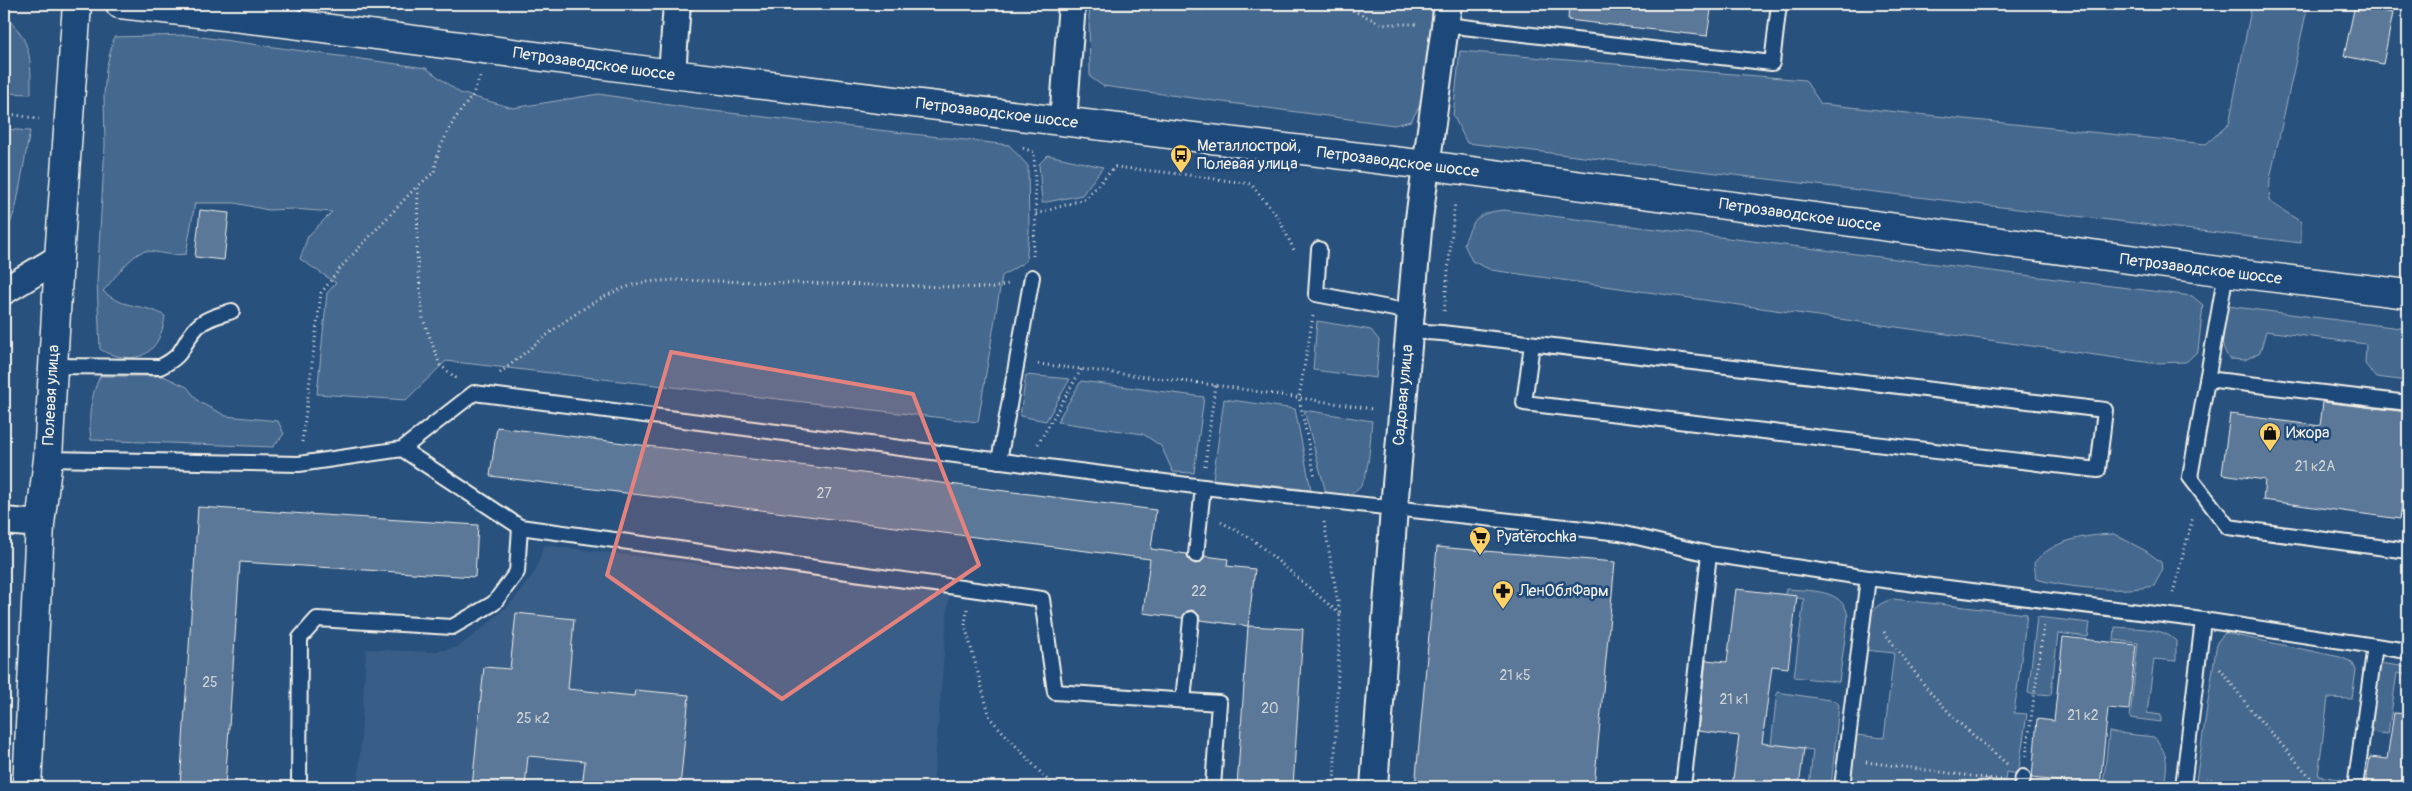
<svg xmlns="http://www.w3.org/2000/svg" width="2412" height="791" font-family="Pangolin,sans-serif">
	<style>
		.built { fill: #375d86 }
		.green { fill: #45688e; stroke: #9cacbb }
		.building { fill: #5b7899; stroke: #f4f1e8 }
		.lines { fill: none; stroke-linecap: round; stroke-linejoin: round }
		.service-casing { stroke: #f4f1e8; stroke-width: 18 }
		.minor-casing { stroke: #f4f1e8; stroke-width: 30 }
		.tertiary-casing { stroke: #f4f1e8; stroke-width: 31 }
		.primary-casing { stroke: #f4f1e8; stroke-width: 31 }
		.path { stroke: #f4f1e8; stroke-width: 3; stroke-dasharray: 1 4; stroke-linecap: butt }
		.service { stroke: #1f4a7a; stroke-width: 14 }
		.minor { stroke: #1f4a7a; stroke-width: 26 }
		.tertiary { stroke: #1f4a7a; stroke-width: 28 }
		.primary { stroke: #1f4a7a; stroke-width: 28 }
		.marked { fill: #e4827e; fill-opacity: 0.2; stroke: #e4827e; stroke-width: 4; stroke-linejoin: round }
		.labels { text-anchor: middle; dominant-baseline: central; stroke-width: 5; stroke-linejoin: round; paint-order: stroke }
		.number-label { font-size: 14px; fill: #ced3d4 }
		.street-label { font-size: 16px; fill: #f4f1e8; stroke: #1f4a7a }
		.poi-label { font-size: 16px; fill: #f4f1e8; stroke: #1f4a7a; text-anchor: start }
	</style>
	<rect width="100%" height="100%" fill="#28517e"/>
	<filter id="ink" filterUnits="userSpaceOnUse"><feTurbulence type="fractalNoise" baseFrequency=".02" numOctaves="2"/><feDisplacementMap in="SourceGraphic" scale="10" xChannelSelector="R" yChannelSelector="G"/><feConvolveMatrix kernelMatrix="1 2 1 2 8 2 1 2 1" color-interpolation-filters="sRGB"/></filter>
	<g filter="url(#ink)">
		<!-- built -->
		<polygon class="built" points="544,545 949,594 933,787 358,787 366,649 431,652 458,647 484,627 512,602 535,572"/>
		<!-- green -->
		<g class="green">
			<polygon points="1091,4 1432,4 1431,43 1423,100 1411,121 1394,125 1103,86 1090,77 1089,16"/>
			<polygon points="2252,4 2275,4 2307,9 2270,179 2269,201 2301,222 2301,243 1467,143 1453,115 1460,51 1805,80 1821,104 2206,144 2229,124"/>
			<path d="M 4,16 C 32,39 31,60 31,94 L 4,93 Z"/>
			<path d="M 187,35 L 426,68 L 460,93 L 513,108 L 599,94 L 695,109 L 1009,145 L 1028,166 L 1029,231 L 1026,261 L 1002,276 L 978,422 L 446,361 L 406,400 L 317,394 L 327,293 L 336,283 L 300,259 L 308,236 L 332,212 L 293,209 L 268,210 L 235,203 L 195,203 L 186,254 C 169,256 164,253 148,251 C 134,249 113,281 103,291 C 124,310 144,303 165,316 C 162,341 149,362 122,357 C 113,355 107,354 100,349 L 97,282 L 105,145 L 104,95 L 106,69 L 114,37 Z"/>
			<polygon points="4,129 30,131 16,207 4,241"/>
			<polygon points="1048,155 1103,167 1082,195 1042,203 1039,164"/>
			<path d="M 1504,210 L 2192,296 L 2203,305 L 2198,351 L 2186,362 L 2152,363 L 1491,270 L 1472,261 L 1464,244 C 1473,219 1476,213 1504,210 Z"/>
			<path d="M 2227,306 L 2408,329 L 2408,381 L 2376,377 L 2365,364 L 2366,344 L 2266,331 L 2260,352 L 2245,360 L 2229,359 C 2217,338 2222,329 2227,306 Z"/>
			<polygon points="1317,321 1371,330 1379,340 1376,378 1313,370"/>
			<polygon points="1026,375 1070,379 1046,421 1020,416"/>
			<path d="M 100,376 L 163,376 L 187,387 L 199,402 L 226,416 L 278,421 L 284,434 L 273,447 L 91,440 C 88,417 90,398 100,376 Z"/>
			<polygon points="1081,381 1204,397 1194,473 1173,472 1161,446 1143,434 1057,422"/>
			<polygon points="1224,399 1295,409 1311,490 1213,479"/>
			<path d="M 1304,410 L 1372,421 C 1370,437 1370,483 1356,491 C 1348,497 1335,494 1326,493 Z"/>
			<path d="M 2114,534 L 2146,551 L 2161,562 L 2162,571 L 2154,586 C 2121,593 2068,588 2036,579 L 2034,563 C 2052,540 2086,535 2114,534 Z"/>
			<path d="M 1786,589 C 1809,591 1843,588 1848,616 L 1839,682 L 1794,677 L 1804,599 L 1785,596 Z"/>
			<path d="M 1893,599 L 2027,614 L 2014,713 L 2027,714 L 2018,774 L 2006,772 L 2005,781 L 1981,779 L 1979,787 L 1850,787 L 1856,735 L 1884,738 L 1894,653 L 1865,650 C 1869,623 1864,607 1893,599 Z"/>
			<polygon points="2037,617 2090,623 2088,637 2058,633 2051,695 2028,693"/>
			<path d="M 2115,627 C 2135,629 2161,626 2176,641 L 2176,661 L 2154,659 L 2147,713 L 2161,715 L 2161,722 L 2130,718 L 2138,643 L 2114,640 Z"/>
			<polygon points="2225,633 2340,657 2352,662 2356,670 2352,699 2328,698 2318,776 2345,780 2344,787 2195,787 2217,642"/>
			<polygon points="2379,663 2408,667 2408,675 2397,673 2388,734 2369,732"/>
			<polygon points="1777,692 1836,701 1839,705 1831,787 1809,787 1813,750 1771,745"/>
			<path d="M 2109,732 L 2154,737 C 2170,756 2167,764 2164,787 L 2103,787 Z"/>
		</g>
		<!-- building -->
		<g class="building">
			<polygon points="1569,4 1712,4 1707,36 1568,20"/>
			<polygon points="2355,5 2393,13 2383,64 2344,56"/>
			<polygon points="200,210 229,213 224,260 195,257"/>
			<polygon points="2323,402 2408,412 2408,458 2400,519 2263,500 2265,480 2222,474 2230,414 2320,426"/>
			<polygon points="497,427 1156,510 1151,549 1187,554 1188,559 1195,564 1200,563 1205,556 1228,559 1227,566 1255,569 1248,626 1200,620 1199,615 1192,610 1187,611 1182,618 1143,613 1150,559 490,476"/>
			<polygon points="198,507 478,525 475,577 240,562 225,787 180,787"/>
			<polygon points="1437,547 1615,562 1594,787 1415,787"/>
			<polygon points="1736,589 1797,596 1788,668 1772,666 1762,743 1804,748 1799,787 1732,787 1739,736 1698,731 1706,660 1727,662"/>
			<polygon points="516,613 574,619 568,689 634,696 635,690 689,695 680,787 582,787 585,761 528,756 525,787 472,787 484,667 510,669"/>
			<polygon points="1248,626 1303,629 1293,787 1237,787"/>
			<polygon points="2063,637 2136,645 2129,710 2108,708 2100,787 2066,787 2067,782 2032,778 2037,719 2054,721"/>
			<polygon points="2394,713 2408,714 2408,787 2365,787 2370,757 2387,759"/>
		</g>
		<g class="lines">
			<!-- service casing -->
			<g class="service-casing">
				<g id="service">
					<polyline points="1446,25 1772,63 1779,4"/>
					<polyline points="1319,249 1316,294 1410,312"/>
					<polyline points="2226,272 2190,477 2228,527 2408,551"/>
					<polyline points="1409,331 1442,333 2105,410 2098,470 1524,403 1532,344"/>
					<path d="M 52,366 L 160,367 C 187,354 180,345 197,327 C 206,318 220,315 232,311"/>
					<polyline points="2207,379 2408,403"/>
					<polyline points="402,449 520,527 1042,599 1055,692 1219,703 1213,787"/>
					<polyline points="48,459 299,464 402,449 474,393 1203,487 1620,533 1709,554 1868,578 2203,620 2408,651"/>
					<polyline points="999,461 1032,277"/>
					<polyline points="1196,555 1203,487"/>
					<polyline points="1183,701 1191,619"/>
					<polyline points="299,787 300,638 317,619 452,627 494,603 517,572 520,527"/>
					<polyline points="1683,787 1709,554"/>
					<polyline points="1842,787 1868,578"/>
					<polyline points="2021,787 2023,777"/>
					<polyline points="2183,787 2203,620"/>
					<polyline points="2355,787 2375,646"/>
				</g>
			</g>
			<!-- minor casing -->
			<g class="minor-casing">
				<g id="minor">
					<polyline points="285,23 286,4"/>
					<polyline points="672,74 677,4"/>
					<polyline points="1063,121 1072,4"/>
					<polyline points="4,291 59,258"/>
					<polyline points="4,521 40,524"/>
					<polyline points="1374,787 1394,508 1419,219 1448,4"/>
				</g>
			</g>
			<!-- tertiary casing -->
			<g class="tertiary-casing">
				<polyline id="tertiary" points="27,787 40,524 48,459 59,258 77,4"/>
			</g>
			<!-- primary casing -->
			<g class="primary-casing">
				<polyline id="primary" points="120,4 285,23 672,74 1426,165 2226,272 2408,294"/>
			</g>
			<!-- path -->
			<g class="path">
				<path d="M 1173,4 C 1190,10 1205,12 1221,4"/>
				<polyline points="1339,4 1382,24 1417,24"/>
				<polyline points="4,113 39,119"/>
				<polyline points="1023,148 1034,152 1036,214 1033,256"/>
				<polyline points="1036,214 1085,199 1115,167 1181,174 1251,184 1278,217 1295,252"/>
				<polyline points="1444,311 1455,202"/>
				<polyline points="1313,316 1299,397 1315,477"/>
				<polyline points="1038,364 1215,385 1373,409"/>
				<path d="M 500,373 C 542,340 582,301 633,285 C 646,281 662,281 675,280 L 993,288 L 1008,284"/>
				<polyline points="456,378 440,365 423,319 417,255 418,186 434,172 439,150 454,120 472,96 480,77"/>
				<polyline points="302,442 321,293 343,265 417,186"/>
				<polyline points="1038,444 1082,368"/>
				<polyline points="1205,466 1215,385"/>
				<polyline points="1221,522 1252,539 1340,614"/>
				<polyline points="1324,522 1340,614 1334,787"/>
				<polyline points="2173,593 2193,517"/>
				<polyline points="967,609 965,625 990,718 1054,787"/>
				<polyline points="1884,632 1929,691 1958,722 2007,764"/>
				<polyline points="2220,669 2252,711 2319,787"/>
				<polyline points="2026,756 2044,623"/>
				<polyline points="1866,762 2001,780"/>
				<polyline points="2206,778 2229,787"/>
			</g>
			<!-- service -->
			<use href="#service" class="service"/>
			<!-- minor -->
			<use href="#minor" class="minor"/>
			<!-- tertiary -->
			<use href="#tertiary" class="tertiary"/>
			<!-- primary -->
			<use href="#primary" class="primary"/>
		</g>
	</g>
	<!-- marked area -->
	<path class="marked" d="M 671,352 L 913,394 L 979,565 L 782,699 L 607,575 Z"/>
	<!-- icons -->
	<defs>
		<g id="bus-pin" transform="scale(1.125)"><path d="M0 17L-7.5 6A9.5 9.5 0 1 1 7.5 6Z" fill="#ffd166" stroke="#1f4a7a"/><path d="M-5-6H5V4H4V6H2V4H-2V6H-4V4H-5ZM-3.5-4V0h7V-4ZM-3.5 1.2v1.5H-2V1.2ZM2 1.2v1.5H3.5V1.2Z" fill="#111"/></g>
		<g id="shop-pin" transform="scale(1.125)"><path d="M0 17L-7.5 6A9.5 9.5 0 1 1 7.5 6Z" fill="#ffd166" stroke="#1f4a7a"/><path d="M-5-2.5h2.3a2.7 3.5 0 0 1 5.4 0H5L5.5 6h-11ZM-1.5-2.5h3a1.5 2.3 0 0 0-3 0Z" fill="#111"/></g>
		<g id="supermarket-pin" transform="scale(1.125)"><path d="M0 17L-7.5 6A9.5 9.5 0 1 1 7.5 6Z" fill="#ffd166" stroke="#1f4a7a"/><path d="M-6-5.5h2.5l.6 2H6L4.5 2H-2.5L-4.4-4H-6ZM-1.5 3.2a1.3 1.3 0 1 0 .1 0ZM3 3.2a1.3 1.3 0 1 0 .1 0Z" fill="#111"/></g>
		<g id="pharmacy-pin" transform="scale(1.125)"><path d="M0 17L-7.5 6A9.5 9.5 0 1 1 7.5 6Z" fill="#ffd166" stroke="#1f4a7a"/><path d="M-2-6h4v4h4v4h-4v4h-4v-4h-4v-4h4Z" fill="#111"/></g>
	</defs>
	<g fill-rule="evenodd">
		<use href="#bus-pin" x="1181" y="155"/>
		<use href="#shop-pin" x="2270" y="433"/>
		<use href="#supermarket-pin" x="1480" y="537"/>
		<use href="#pharmacy-pin" x="1503" y="591"/>
	</g>
	<g class="labels">
		<!-- number labels -->
		<g class="number-label">
			<text x="2315" y="466">21 к2А</text>
			<text x="824" y="493">27</text>
			<text x="1199" y="591">22</text>
			<text x="1515" y="675">21 к5</text>
			<text x="210" y="682">25</text>
			<text x="1734" y="699">21 к1</text>
			<text x="1270" y="708">20</text>
			<text x="2083" y="715">21 к2</text>
			<text x="533" y="718">25 к2</text>
		</g>
		<!-- street labels -->
		<g class="street-label">
			<text transform="translate(594 64) rotate(8)">Петрозаводское шоссе</text>
			<text transform="translate(997 113) rotate(7)">Петрозаводское шоссе</text>
			<text transform="translate(1398 162) rotate(7)">Петрозаводское шоссе</text>
			<text transform="translate(1800 215) rotate(8)">Петрозаводское шоссе</text>
			<text transform="translate(2201 269) rotate(7)">Петрозаводское шоссе</text>
			<text transform="translate(51 395) rotate(-87)">Полевая улица</text>
			<text transform="translate(1403 395) rotate(-85)">Садовая улица</text>
		</g>
		<!-- poi labels -->
		<g class="poi-label">
			<text x="1197" y="146">Металлострой,<tspan x="1197" dy="18">Полевая улица</tspan></text>
			<text x="2286" y="433">Ижора</text>
			<text x="1496" y="537">Pyaterochka</text>
			<text x="1519" y="591">ЛенОблФарм</text>
		</g>
	</g>
	<!-- margin -->
	<rect width="2412" height="791" fill="none" stroke="#1f4a7a" stroke-width="20"/>
	<rect x="10" y="10" width="2392" height="771" fill="none" stroke="#f4f1e8" stroke-width="2" filter="url(#ink)"/>
</svg>
